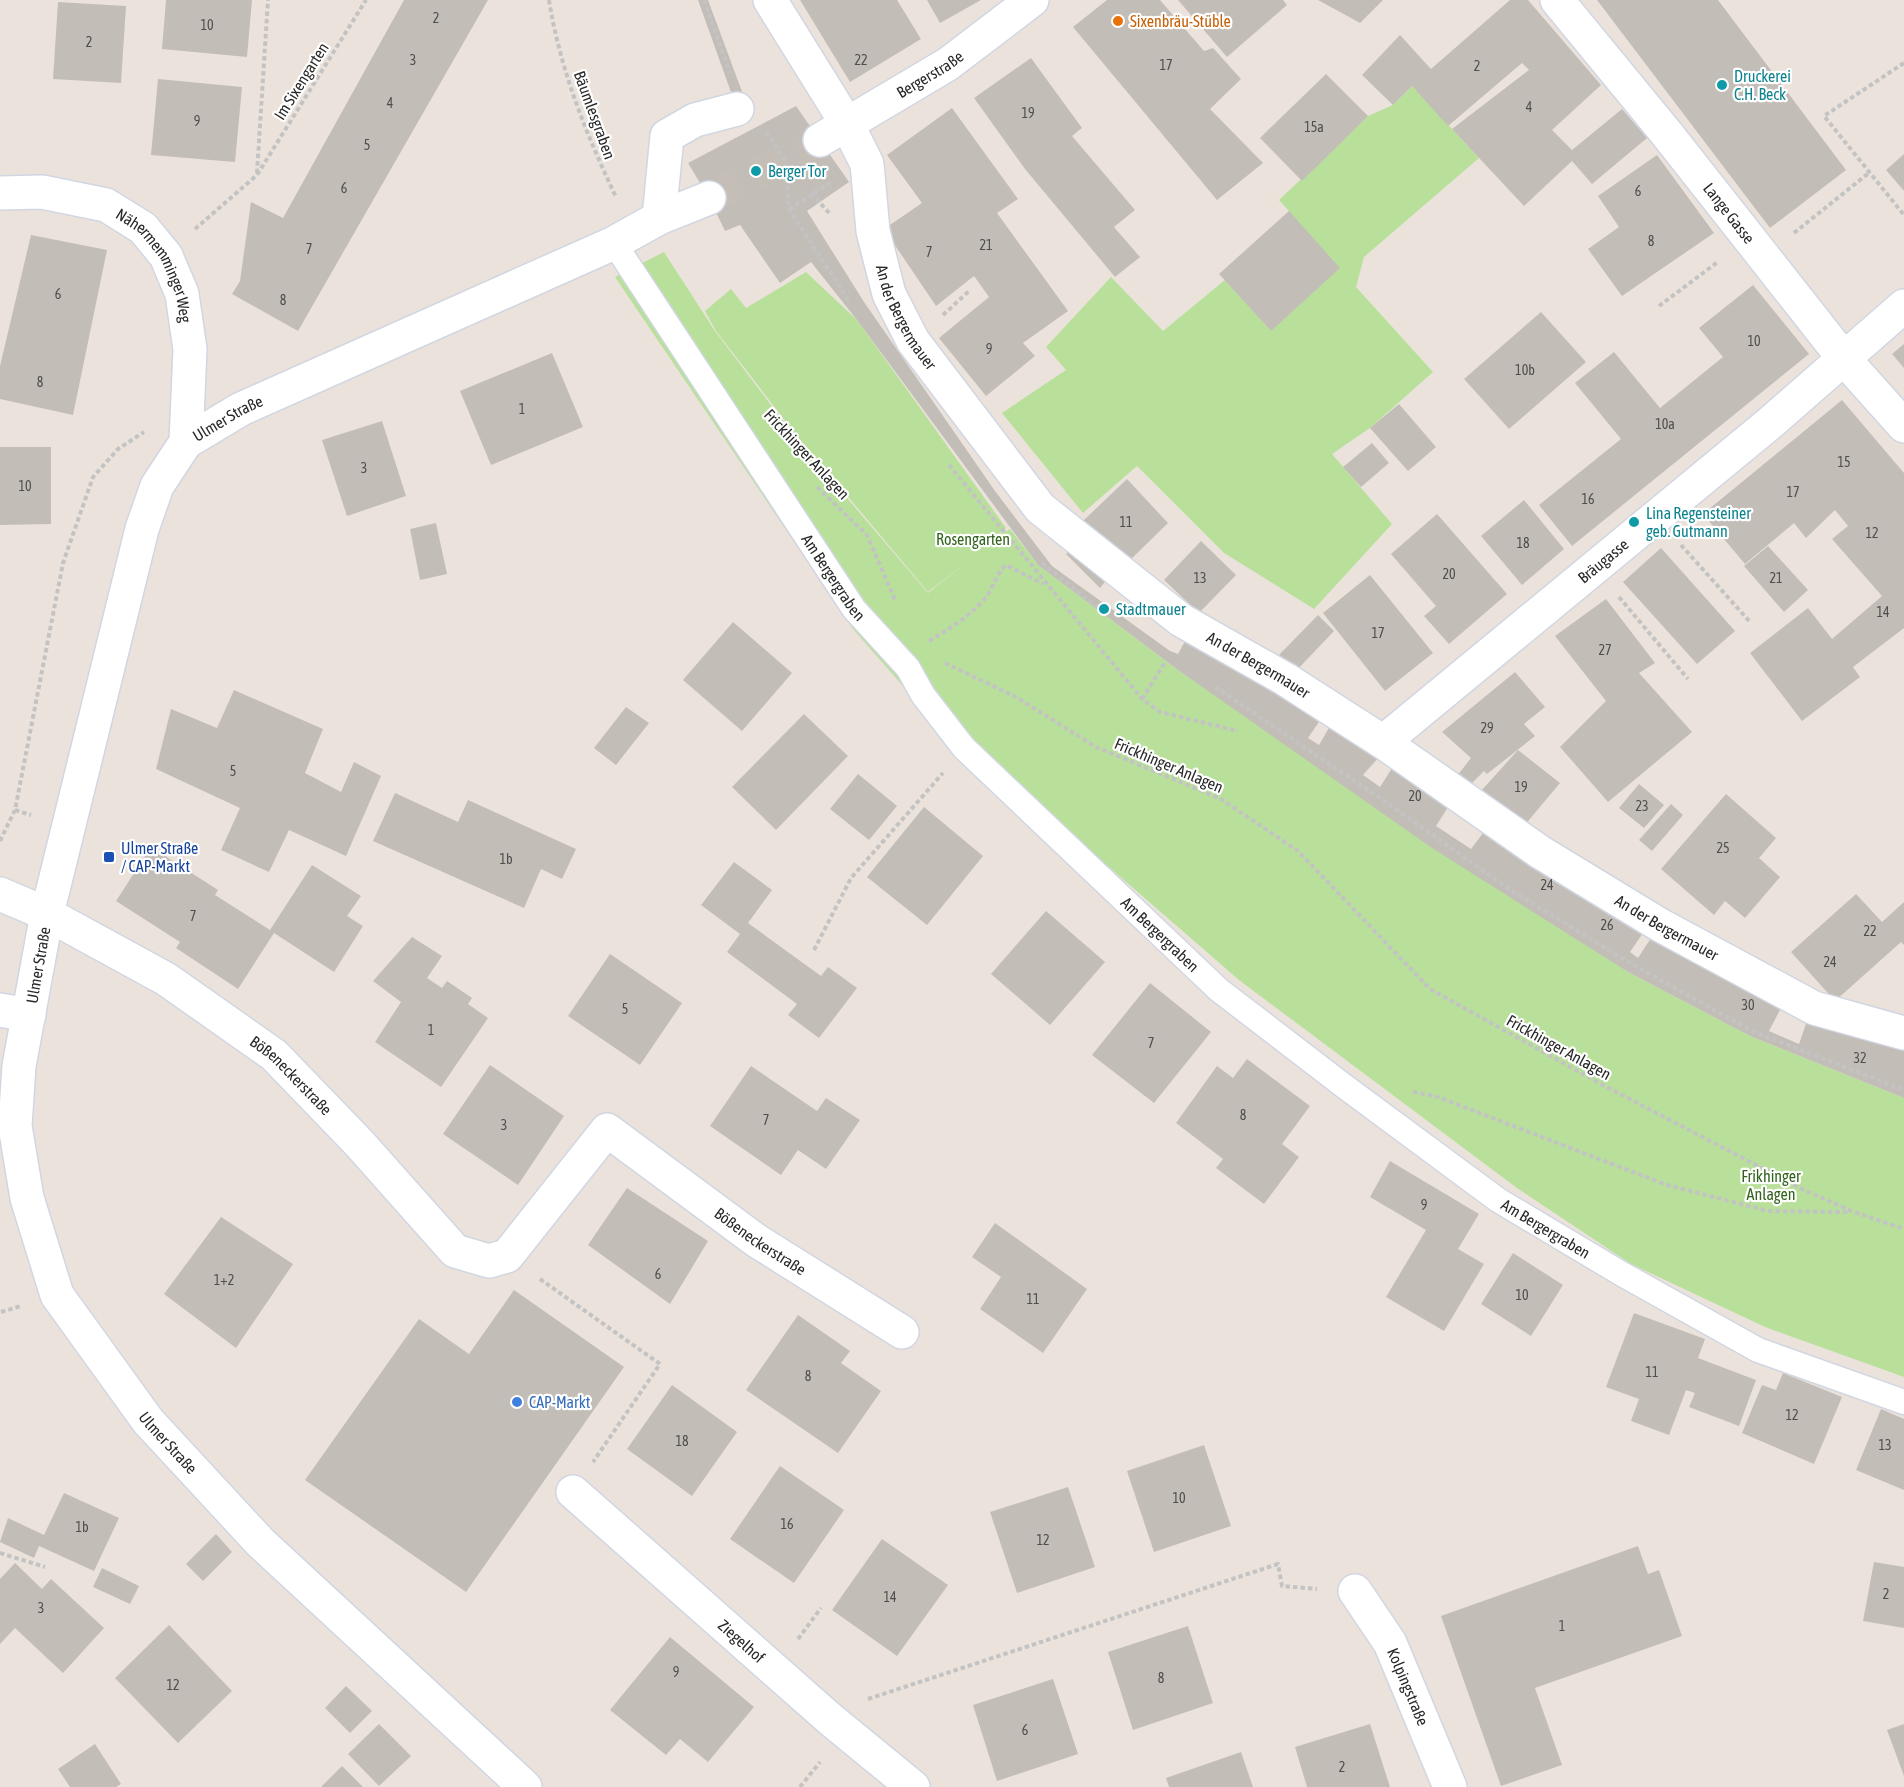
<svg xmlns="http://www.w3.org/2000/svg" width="1904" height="1787" font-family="'Asap Condensed',sans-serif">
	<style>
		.green { fill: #b8e09a }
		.building { fill: #c3bdb8 }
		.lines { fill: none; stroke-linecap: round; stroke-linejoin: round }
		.secondary-tunnel { stroke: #c4beb7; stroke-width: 33; stroke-dasharray: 33 16; stroke-linecap: butt }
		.lane-casing { stroke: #d1d6e2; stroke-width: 27 }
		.street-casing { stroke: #d1d6e2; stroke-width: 36 }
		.secondary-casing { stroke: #d1d6e2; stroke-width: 36 }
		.path { stroke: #c3c3c3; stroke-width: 4; stroke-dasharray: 4.5 3; stroke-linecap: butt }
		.lane { stroke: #fff; stroke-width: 24 }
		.street { stroke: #fff; stroke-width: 33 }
		.secondary { stroke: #fff; stroke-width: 33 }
		.food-dot { fill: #e8710a; stroke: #fff; stroke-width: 2 }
		.culture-dot { fill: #0f9aa8; stroke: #fff; stroke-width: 2 }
		.transit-dot { fill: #1a4fb4; stroke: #fff; stroke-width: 2 }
		.shop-dot { fill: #3f7fe0; stroke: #fff; stroke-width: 2 }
		.labels { text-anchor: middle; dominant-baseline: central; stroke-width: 4.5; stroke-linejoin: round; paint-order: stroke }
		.number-label { font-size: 14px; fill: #504e4d }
		.food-label { font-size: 16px; fill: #c56008; stroke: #fff; text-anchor: start }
		.street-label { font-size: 16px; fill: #292929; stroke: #fff }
		.culture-label { font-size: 16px; fill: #0d838f; stroke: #fff; text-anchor: start }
		.park-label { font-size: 16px; fill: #32631c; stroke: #fff }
		.transit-label { font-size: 16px; fill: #164399; stroke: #fff; text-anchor: start }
		.shop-label { font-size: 16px; fill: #366cbe; stroke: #fff; text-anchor: start }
	</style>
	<rect width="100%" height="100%" fill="#ebe3db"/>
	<!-- green -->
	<g class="green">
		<polygon points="1412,86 1479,158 1364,257 1356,287 1433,372 1370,428 1332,454 1392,524 1314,609 1224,553 1137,466 1083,513 1002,413 1066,370 1046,347 1111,277 1163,331 1225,280 1271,331 1289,211 1279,200 1368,116 1393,105"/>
		<polygon points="664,252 715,331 796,438 928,593 967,562 928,592 797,436 716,331 705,311 731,289 746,308 806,272 857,320 1006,528 998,535 1010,529 1038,565 1178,670 1628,972 1750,1036 1904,1098 1904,1377 1765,1327 1631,1264 1517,1188 1239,980 910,694 853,629 615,277"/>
	</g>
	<!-- building -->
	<g class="building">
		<polygon points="166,0 252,0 247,57 162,49"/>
		<polygon points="404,0 488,0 298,331 232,294 240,281 251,202 283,218"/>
		<polygon points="698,0 708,0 747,105 737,109"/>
		<polygon points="800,0 897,0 921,39 850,82"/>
		<polygon points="927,0 981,0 940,23"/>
		<polygon points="1107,0 1160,0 1204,51 1213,48 1241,79 1210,109 1263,163 1217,200 1073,27"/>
		<polygon points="1178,0 1283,0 1287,5 1227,57"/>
		<polygon points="1318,0 1383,0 1360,23"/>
		<polygon points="1510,0 1528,0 1601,85 1552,130 1572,150 1622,109 1647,138 1592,184 1572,161 1524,206 1452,129 1529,70 1522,63 1448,126 1412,86 1393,105 1362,75 1400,35 1431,69"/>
		<polygon points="1597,0 1718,0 1846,170 1770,228"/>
		<polygon points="58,2 126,6 121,83 53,79"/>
		<polygon points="1031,58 1082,128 1072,136 1135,210 1114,227 1140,257 1115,277 1025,169 974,98"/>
		<polygon points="1326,74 1368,116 1302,181 1260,138"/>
		<polygon points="158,79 242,87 235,162 151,155"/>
		<polygon points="796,106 849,182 807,211 864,302 995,491 1052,566 1170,651 1178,654 1190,632 1321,719 1308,738 1319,745 1330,726 1379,757 1363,775 1380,787 1394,765 1450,804 1436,826 1471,849 1486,829 1643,933 1630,952 1638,958 1651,938 1781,1008 1769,1031 1799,1044 1809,1015 1904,1050 1904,1098 1750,1036 1628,972 1432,848 1178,670 1038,565 857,320 811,262 780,283 740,225 725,231 709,198 688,163"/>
		<polygon points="952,108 1018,199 997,213 1068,311 1023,343 1035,356 986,396 939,338 989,297 974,276 936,306 884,229 922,203 887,155"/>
		<polygon points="1904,154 1904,191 1886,170"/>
		<polygon points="1657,155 1714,233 1622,296 1588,249 1619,227 1598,196"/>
		<polygon points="1289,211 1340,268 1271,331 1219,274"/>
		<polygon points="31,235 107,250 73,415 0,399 0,366"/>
		<polygon points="1753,285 1809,354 1572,546 1539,505 1621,439 1575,383 1614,352 1660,408 1723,357 1699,328"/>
		<polygon points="1541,312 1586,362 1509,429 1464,379"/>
		<polygon points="1904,344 1904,368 1892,354"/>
		<polygon points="552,353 583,427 491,465 460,391"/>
		<polygon points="1842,400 1904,473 1904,628 1853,667 1860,677 1802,721 1750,653 1808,608 1832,639 1882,596 1832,539 1848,526 1835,510 1806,538 1794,523 1745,564 1703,514"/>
		<polygon points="1399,404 1436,447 1408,471 1370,428"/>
		<polygon points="382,421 406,496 347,516 322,440"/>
		<polygon points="1372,443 1389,463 1361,487 1343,467"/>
		<polygon points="0,447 51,447 51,524 0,525"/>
		<polygon points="1127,479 1168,523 1125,565 1083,521"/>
		<polygon points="1524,500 1564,549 1522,585 1481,536"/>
		<polygon points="1437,514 1507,594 1449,644 1424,616 1436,606 1391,554"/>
		<polygon points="436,523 447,574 420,580 410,529"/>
		<polygon points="1201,541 1236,575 1199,613 1164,580"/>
		<polygon points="1074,545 1108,578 1100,588 1066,554"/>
		<polygon points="1768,546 1808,590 1784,612 1744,566"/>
		<polygon points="1661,548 1735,631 1697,664 1623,582"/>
		<polygon points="1370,575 1433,653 1385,691 1323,613"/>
		<polygon points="1606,599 1655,663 1639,673 1692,732 1608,802 1560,747 1606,701 1555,636"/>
		<polygon points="1318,615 1334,631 1296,671 1279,655"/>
		<polygon points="733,622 792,673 742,731 683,680"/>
		<polygon points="1515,672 1545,707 1524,724 1535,736 1487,774 1484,771 1470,785 1457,776 1471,758 1442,732"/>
		<polygon points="234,690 323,729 305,773 341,792 354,762 381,776 346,856 289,830 269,872 221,850 240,808 156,769 171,709 217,728"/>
		<polygon points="626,707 649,723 616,765 594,748"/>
		<polygon points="804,714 848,756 776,830 732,787"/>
		<polygon points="1518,750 1560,783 1524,826 1481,791"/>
		<polygon points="858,774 897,806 869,840 830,809"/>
		<polygon points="1639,784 1664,805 1644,828 1619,808"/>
		<polygon points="395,793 458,822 468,800 576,849 562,879 541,869 524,908 373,841"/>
		<polygon points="1726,794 1776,838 1759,858 1780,877 1745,918 1725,901 1714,915 1661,869"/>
		<polygon points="1671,804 1683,815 1652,851 1639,840"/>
		<polygon points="924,807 983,856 927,925 867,877"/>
		<polygon points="151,847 218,890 215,895 270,930 312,865 361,896 347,916 363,926 334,972 274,933 238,989 176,948 180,942 116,901"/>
		<polygon points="734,862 772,890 748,923 821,976 828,967 857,988 819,1038 788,1015 797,1004 727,952 740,934 701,905"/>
		<polygon points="1856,894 1882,922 1904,902 1904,945 1901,942 1835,1001 1791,952"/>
		<polygon points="1046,911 1105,962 1050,1025 991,974"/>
		<polygon points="412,937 442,956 427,978 442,988 447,981 472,998 468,1004 488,1018 441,1087 375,1042 401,1002 373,981"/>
		<polygon points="610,954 682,1003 640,1065 568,1016"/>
		<polygon points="1150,983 1211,1032 1154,1103 1092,1055"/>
		<polygon points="1247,1059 1310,1106 1282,1144 1299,1157 1264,1204 1216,1168 1223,1159 1176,1123 1217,1066 1233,1078"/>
		<polygon points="490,1065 564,1116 518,1185 443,1134"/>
		<polygon points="751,1066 817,1111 826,1098 860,1120 826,1169 798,1150 781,1175 710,1126"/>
		<polygon points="1390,1161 1479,1214 1458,1249 1484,1264 1444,1331 1386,1297 1426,1230 1370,1197"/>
		<polygon points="627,1188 708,1241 670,1304 588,1245"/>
		<polygon points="221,1217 293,1264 236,1348 164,1294"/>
		<polygon points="995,1223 1087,1289 1043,1353 980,1309 1001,1277 972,1257"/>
		<polygon points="1513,1253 1563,1285 1531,1336 1481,1304"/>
		<polygon points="514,1290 624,1367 466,1592 305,1480 419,1319 469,1354"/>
		<polygon points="1634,1313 1705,1339 1698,1358 1756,1380 1739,1426 1689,1407 1695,1393 1686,1390 1669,1435 1631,1421 1639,1399 1606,1387"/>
		<polygon points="798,1315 850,1351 841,1363 881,1391 838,1453 746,1390"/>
		<polygon points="1783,1373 1842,1397 1814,1464 1742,1433 1762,1385 1776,1390"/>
		<polygon points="672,1385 737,1432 692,1496 627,1449"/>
		<polygon points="1881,1409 1904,1419 1904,1490 1856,1470"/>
		<polygon points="1204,1445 1231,1526 1154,1552 1127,1471"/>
		<polygon points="780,1466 844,1510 794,1583 730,1539"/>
		<polygon points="1068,1487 1095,1567 1017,1593 990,1512"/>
		<polygon points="64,1493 119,1518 94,1571 39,1546 34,1558 0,1542 8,1518 44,1535"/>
		<polygon points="216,1534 232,1552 203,1581 186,1564"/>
		<polygon points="882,1539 948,1585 897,1656 832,1610"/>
		<polygon points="1638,1546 1648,1574 1659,1570 1682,1636 1535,1688 1562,1765 1501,1786 1441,1616"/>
		<polygon points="1874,1562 1904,1567 1904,1628 1863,1621"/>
		<polygon points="15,1563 42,1589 51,1579 104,1628 63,1673 15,1628 0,1644 0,1579"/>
		<polygon points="102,1568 139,1586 130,1604 93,1587"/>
		<polygon points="169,1625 232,1691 178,1743 115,1678"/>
		<polygon points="1188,1626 1213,1703 1133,1730 1108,1652"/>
		<polygon points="670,1637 754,1707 708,1762 680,1739 666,1755 610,1710"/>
		<polygon points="1053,1679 1078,1754 997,1781 973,1705"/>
		<polygon points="346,1686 372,1711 350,1733 325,1708"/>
		<polygon points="379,1724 411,1756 379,1786 348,1754"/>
		<polygon points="1370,1724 1390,1787 1307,1787 1295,1747"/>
		<polygon points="1904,1724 1904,1776 1887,1730"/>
		<polygon points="95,1744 121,1784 116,1787 70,1787 58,1769"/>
		<polygon points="1241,1752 1253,1787 1169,1787 1166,1778"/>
		<polygon points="342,1766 363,1787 321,1787"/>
	</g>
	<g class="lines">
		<!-- secondary-tunnel -->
		<polyline class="secondary-tunnel" points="709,198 820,140"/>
		<!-- lane casing -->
		<g class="lane-casing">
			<g id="lane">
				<path id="s1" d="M 614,243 L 854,609 L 908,668 L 923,695 L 964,748 L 1219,990 L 1344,1086 L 1498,1200 L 1622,1274 L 1758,1350 L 1904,1402"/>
			</g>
		</g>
		<!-- street casing -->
		<g class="street-casing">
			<g id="street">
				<path id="s2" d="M 770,0 L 847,124 L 867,164 L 873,231 L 889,294 L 913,341 L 1040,508 L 1181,620 L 1285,679 L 1383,742 L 1540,852 L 1660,925 L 1814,1008 L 1904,1033"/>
				<path id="s3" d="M 1557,0 L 1667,134 L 1845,360 L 1904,426"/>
				<path id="s4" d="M 820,140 L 948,64 L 1032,0"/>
				<polyline points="659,218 667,136 695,120 737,109"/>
				<path id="s5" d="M 186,442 L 241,409 L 614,243 L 659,218 L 709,198"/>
				<path id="s6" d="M 1383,742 L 1770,423 L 1904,306"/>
				<path id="s7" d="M 0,894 L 47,914 L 166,979 L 274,1055 L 359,1143 L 455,1251 L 489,1261 L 507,1256 L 607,1130 L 757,1241 L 902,1332"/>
				<polyline points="0,1010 29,1015"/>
				<path id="s8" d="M 573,1492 L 830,1719 L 913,1787"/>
				<path id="s9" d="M 1355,1591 L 1390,1643 L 1450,1787"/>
			</g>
		</g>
		<!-- secondary casing -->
		<g class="secondary-casing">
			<g id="secondary">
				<path id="s10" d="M 0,193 L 42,192 L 106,205 L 143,228 L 166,256 L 182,294 L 190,349 L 186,442 L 157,486 L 142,529 L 47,914 L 19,1066 L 15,1126 L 27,1198 L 57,1295 L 148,1421 L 260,1542 L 525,1787"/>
			</g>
		</g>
		<!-- path -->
		<g class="path">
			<path d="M 549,0 C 560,69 586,134 616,197"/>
			<polyline points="704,0 730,73"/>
			<polyline points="1904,63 1824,116 1904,215"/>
			<polyline points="766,132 785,160 789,209 849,301"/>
			<polyline points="257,173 268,0"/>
			<polyline points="811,193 831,215"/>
			<polyline points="789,209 831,182"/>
			<polyline points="195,229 257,175 366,0"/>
			<polyline points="1794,233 1870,172"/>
			<polyline points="1659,306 1719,261"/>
			<polyline points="943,315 969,291"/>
			<polyline points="949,465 1142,699 1160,712 1238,731"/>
			<polyline points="817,487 867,535 895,600"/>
			<polyline points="1681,545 1751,623"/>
			<polyline points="1042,563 1099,609"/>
			<polyline points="1619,597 1688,679"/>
			<path d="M 929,641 C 950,628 971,616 986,597 C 994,587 996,574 1006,565 L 1043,584"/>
			<polyline points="945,663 1016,697 1096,747 1221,799 1298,851 1430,989 1599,1083 1804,1190 1854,1212 1904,1229"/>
			<polyline points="1215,687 1383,800 1509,889 1630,963 1752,1031 1904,1090"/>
			<polyline points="1142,699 1166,661"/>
			<polyline points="15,810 31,815"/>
			<polyline points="0,841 15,810 63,563 93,477 118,449 144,432"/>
			<polyline points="814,950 851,878 943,773"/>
			<polyline points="1413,1092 1435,1096 1667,1185 1768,1211 1850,1212"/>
			<polyline points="540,1279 660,1364 593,1462"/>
			<polyline points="1,1312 21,1306"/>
			<polyline points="0,1553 45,1567"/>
			<polyline points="798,1639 821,1608"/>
			<polyline points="868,1699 1278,1564 1282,1586 1317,1589"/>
			<polyline points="800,1787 820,1762"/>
		</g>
		<!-- lane -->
		<use href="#lane" class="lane"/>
		<!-- street -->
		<use href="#street" class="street"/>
		<!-- secondary -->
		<use href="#secondary" class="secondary"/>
	</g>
	<!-- markers -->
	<circle class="food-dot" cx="1118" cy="21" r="6"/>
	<g class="culture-dot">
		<circle cx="1722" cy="85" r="6"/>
		<circle cx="756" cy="171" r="6"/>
		<circle cx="1634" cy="522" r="6"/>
		<circle cx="1104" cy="609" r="6"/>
	</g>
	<rect class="transit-dot" x="103" y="851" width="12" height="12" rx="3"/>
	<circle class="shop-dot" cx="517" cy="1402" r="6"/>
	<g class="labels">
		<!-- number labels -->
		<g class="number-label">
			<text x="436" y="18">2</text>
			<text x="207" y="25">10</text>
			<text x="89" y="42">2</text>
			<text x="413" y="60">3</text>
			<text x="861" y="60">22</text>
			<text x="1166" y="65">17</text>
			<text x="1477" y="66">2</text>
			<text x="390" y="103">4</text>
			<text x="1529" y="107">4</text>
			<text x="1028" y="113">19</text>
			<text x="197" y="121">9</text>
			<text x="1314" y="127">15a</text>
			<text x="367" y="145">5</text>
			<text x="344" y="188">6</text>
			<text x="1638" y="191">6</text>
			<text x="1651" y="241">8</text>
			<text x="986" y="245">21</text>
			<text x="309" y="249">7</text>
			<text x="929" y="252">7</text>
			<text x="58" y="294">6</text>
			<text x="283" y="300">8</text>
			<text x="1754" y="341">10</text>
			<text x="989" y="349">9</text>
			<text x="1525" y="370">10b</text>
			<text x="40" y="382">8</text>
			<text x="522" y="409">1</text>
			<text x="1665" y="424">10a</text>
			<text x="1844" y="462">15</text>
			<text x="364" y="468">3</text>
			<text x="25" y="486">10</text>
			<text x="1793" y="492">17</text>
			<text x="1588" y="499">16</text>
			<text x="1126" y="522">11</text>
			<text x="1872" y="533">12</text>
			<text x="1523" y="543">18</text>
			<text x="1449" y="574">20</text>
			<text x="1200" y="578">13</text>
			<text x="1776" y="578">21</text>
			<text x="1883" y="612">14</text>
			<text x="1378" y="633">17</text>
			<text x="1605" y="650">27</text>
			<text x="1487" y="728">29</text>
			<text x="233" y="771">5</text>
			<text x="1521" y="787">19</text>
			<text x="1415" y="796">20</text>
			<text x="1642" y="806">23</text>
			<text x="1723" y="848">25</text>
			<text x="506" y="859">1b</text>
			<text x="1547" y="885">24</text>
			<text x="193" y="916">7</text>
			<text x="1607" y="925">26</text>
			<text x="1870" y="931">22</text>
			<text x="1830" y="962">24</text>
			<text x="1748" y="1005">30</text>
			<text x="625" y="1009">5</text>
			<text x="431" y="1030">1</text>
			<text x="1151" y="1043">7</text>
			<text x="1860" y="1058">32</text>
			<text x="1243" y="1115">8</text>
			<text x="766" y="1120">7</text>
			<text x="504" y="1125">3</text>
			<text x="1424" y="1205">9</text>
			<text x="658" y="1274">6</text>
			<text x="224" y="1280">1+2</text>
			<text x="1522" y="1295">10</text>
			<text x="1033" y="1299">11</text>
			<text x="1652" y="1372">11</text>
			<text x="808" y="1376">8</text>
			<text x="1792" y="1415">12</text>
			<text x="682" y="1441">18</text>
			<text x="1885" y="1445">13</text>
			<text x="1179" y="1498">10</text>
			<text x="787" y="1524">16</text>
			<text x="82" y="1527">1b</text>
			<text x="1043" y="1540">12</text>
			<text x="1886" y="1594">2</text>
			<text x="890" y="1597">14</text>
			<text x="41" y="1608">3</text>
			<text x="1562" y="1626">1</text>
			<text x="676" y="1672">9</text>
			<text x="1161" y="1678">8</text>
			<text x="173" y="1685">12</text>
			<text x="1025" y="1730">6</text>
			<text x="1342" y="1767">2</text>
		</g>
		<!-- food labels -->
		<g class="food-label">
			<text x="1130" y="21">Sixenbräu-Stüble</text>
		</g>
		<!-- street labels -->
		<g class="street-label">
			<text stroke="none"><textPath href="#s4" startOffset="128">Bergerstraße</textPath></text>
			<text transform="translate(301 81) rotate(-58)">Im Sixengarten</text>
			<text transform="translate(595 115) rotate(70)">Bäumlesgraben</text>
			<text stroke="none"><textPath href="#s3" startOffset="274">Lange Gasse</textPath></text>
			<text stroke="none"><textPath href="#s10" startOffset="189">Nähermemminger Weg</textPath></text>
			<text stroke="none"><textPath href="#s2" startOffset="351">An der Bergermauer</textPath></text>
			<text stroke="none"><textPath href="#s5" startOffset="48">Ulmer Straße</textPath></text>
			<text transform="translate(807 454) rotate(47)">Frickhinger Anlagen</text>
			<text stroke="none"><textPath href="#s6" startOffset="285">Bräugasse</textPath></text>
			<text stroke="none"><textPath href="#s1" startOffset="400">Am Bergergraben</textPath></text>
			<text stroke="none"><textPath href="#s2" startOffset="855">An der Bergermauer</textPath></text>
			<text transform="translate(1169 765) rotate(23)">Frickhinger Anlagen</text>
			<text stroke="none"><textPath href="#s2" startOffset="1341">An der Bergermauer</textPath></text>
			<text stroke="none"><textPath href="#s1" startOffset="886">Am Bergergraben</textPath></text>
			<text transform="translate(38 965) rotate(-80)">Ulmer Straße</text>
			<text transform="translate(1559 1047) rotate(29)">Frickhinger Anlagen</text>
			<text stroke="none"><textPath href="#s7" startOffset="345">Bößeneckerstraße</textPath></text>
			<text stroke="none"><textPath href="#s1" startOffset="1372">Am Bergergraben</textPath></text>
			<text stroke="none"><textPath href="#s7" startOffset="990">Bößeneckerstraße</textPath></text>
			<text stroke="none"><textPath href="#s10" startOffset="1446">Ulmer Straße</textPath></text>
			<text stroke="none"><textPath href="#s8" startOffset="225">Ziegelhof</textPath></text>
			<text stroke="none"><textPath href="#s9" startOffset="110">Kolpingstraße</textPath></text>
		</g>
		<!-- culture labels -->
		<g class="culture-label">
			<text x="1734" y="76">Druckerei<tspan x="1734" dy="18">C.H. Beck</tspan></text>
			<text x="768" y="171">Berger Tor</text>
			<text x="1646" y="513">Lina Regensteiner<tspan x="1646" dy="18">geb. Gutmann</tspan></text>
			<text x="1116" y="609">Stadtmauer</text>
		</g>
		<!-- park labels -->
		<g class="park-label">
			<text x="973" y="539">Rosengarten</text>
			<text x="1771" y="1176">Frikhinger<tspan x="1771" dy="18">Anlagen</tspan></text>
		</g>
		<!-- transit labels -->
		<g class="transit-label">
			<text x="121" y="848">Ulmer Straße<tspan x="121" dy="18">/ CAP-Markt</tspan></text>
		</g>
		<!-- shop labels -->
		<g class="shop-label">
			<text x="529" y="1402">CAP-Markt</text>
		</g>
	</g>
</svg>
